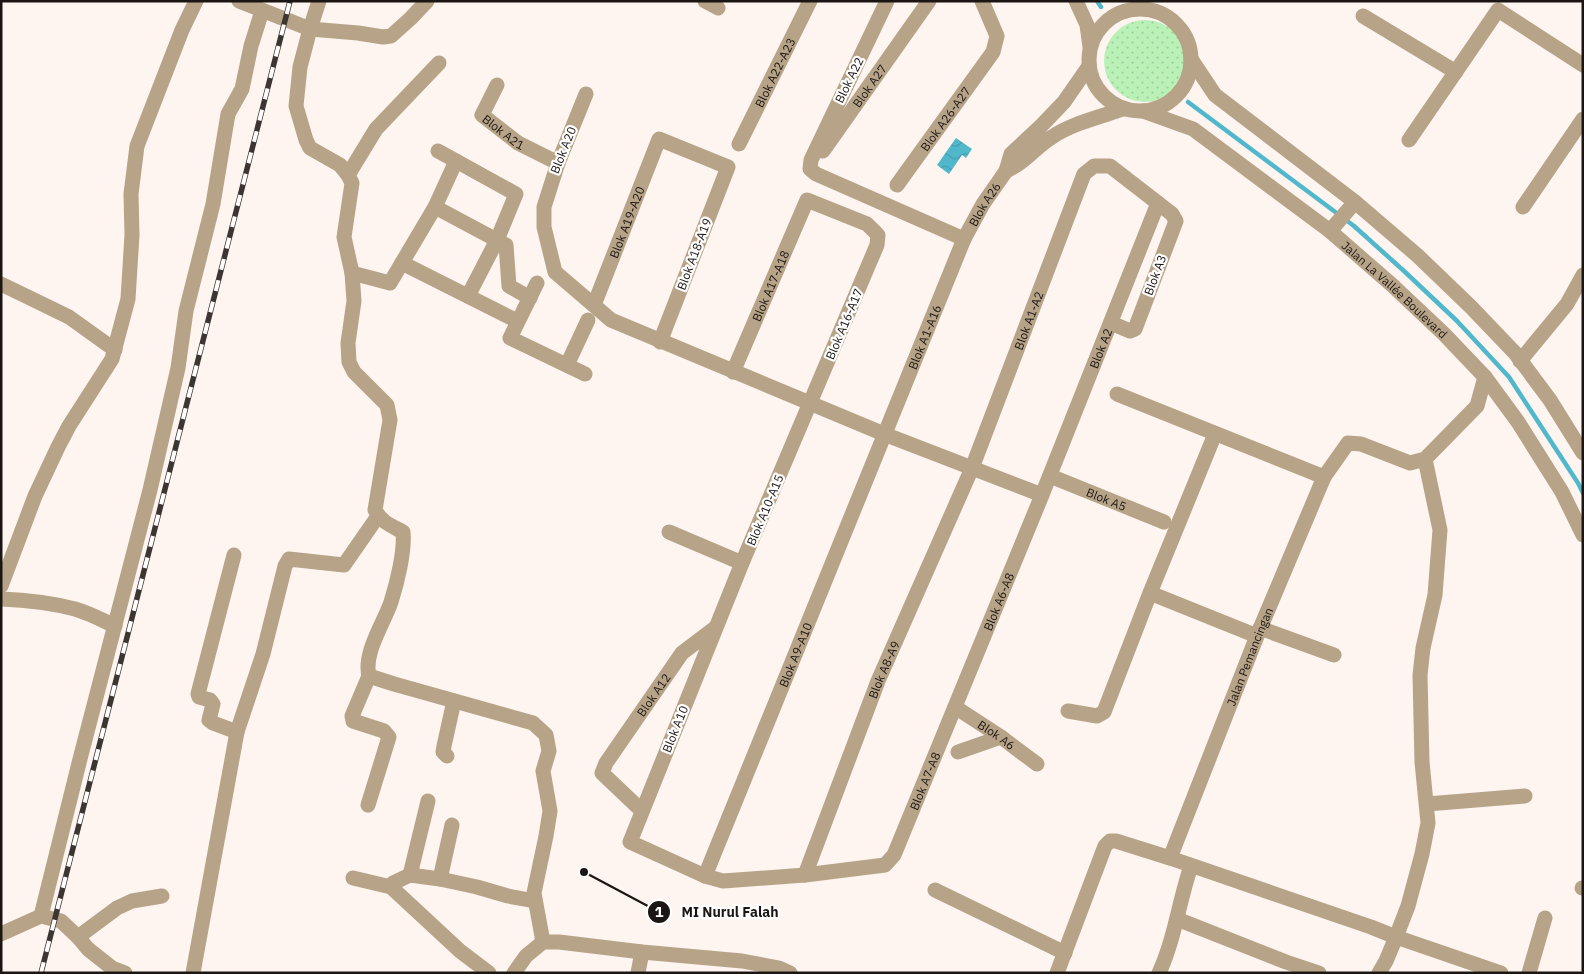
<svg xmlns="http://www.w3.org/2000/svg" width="1584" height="974" font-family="'IBM Plex Sans',sans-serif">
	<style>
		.grass { fill: url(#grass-dots) }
		.water { fill: url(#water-waves) }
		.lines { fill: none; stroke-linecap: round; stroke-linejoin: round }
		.stream { stroke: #51b8cc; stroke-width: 4.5 }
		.minor { stroke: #b7a488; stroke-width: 15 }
		.tertiary { stroke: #b7a488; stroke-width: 15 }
		.rail-casing { stroke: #3c3633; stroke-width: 5.5 }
		.rail { stroke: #fff; stroke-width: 4; stroke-dasharray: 11; stroke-linecap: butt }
		.labels { text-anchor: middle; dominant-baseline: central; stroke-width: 4.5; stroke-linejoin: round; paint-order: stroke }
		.street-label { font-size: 12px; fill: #1b1613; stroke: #fff }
		.leader { fill: none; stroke: #1b1613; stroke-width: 2 }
		.callout-dot { fill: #1b1613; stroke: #fff; stroke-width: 2 }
		.mark-label { font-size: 15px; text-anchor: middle; font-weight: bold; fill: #fff }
		.callout-label { font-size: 14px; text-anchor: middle; font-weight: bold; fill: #1b1613; stroke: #fff; stroke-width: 4.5; stroke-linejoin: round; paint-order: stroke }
	</style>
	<defs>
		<pattern id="grass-dots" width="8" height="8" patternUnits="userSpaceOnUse" patternTransform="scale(1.25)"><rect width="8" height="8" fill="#baf1b7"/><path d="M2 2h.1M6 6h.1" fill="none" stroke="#9fce9c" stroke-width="1.8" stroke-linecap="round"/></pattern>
		<pattern id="water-waves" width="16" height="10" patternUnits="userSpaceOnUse" patternTransform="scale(1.25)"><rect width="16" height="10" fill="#51b8cc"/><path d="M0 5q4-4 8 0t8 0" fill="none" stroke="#469dae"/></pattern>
	</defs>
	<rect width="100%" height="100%" fill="#fef4f0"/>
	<!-- grass -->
	<circle class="grass" cx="1145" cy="61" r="41"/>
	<!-- water -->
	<polygon class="water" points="956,138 972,149 966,158 962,155 949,174 937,165"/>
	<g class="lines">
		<!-- stream -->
		<g class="stream">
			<polyline points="1097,1 1101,7"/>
			<polyline points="1188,102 1354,226 1404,271 1457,321 1509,377 1578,483 1583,493"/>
		</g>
		<!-- minor -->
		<g class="minor">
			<polyline points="239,1 310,29 358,33 383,37 391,36 411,18 427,1"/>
			<path d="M 319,1 L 310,29 L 300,67 L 296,106 L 306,140 L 310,148 L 340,165 L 348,175 L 352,183 L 344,237 L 352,273 L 354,301 L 348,343 L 349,362 L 354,372 L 387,405 L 390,420 L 375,510 C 381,522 392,526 403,532 C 405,551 397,583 391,602 C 384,623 363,653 369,676 L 394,684 L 533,723 L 546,735 L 549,751 L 543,771 L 550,811 L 546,836 L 534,893 L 543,942"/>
			<polyline points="705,1 718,8"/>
			<polyline points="887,1 811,160 810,169 816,174 964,239"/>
			<polyline points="1363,16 1456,72"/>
			<path d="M 1089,66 L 1064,102 L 1041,126 L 1011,154 L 1006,171 C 1025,163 1034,148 1052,137 C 1073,123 1100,117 1123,109"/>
			<path id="s1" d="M 497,85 L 482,115 L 518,143 L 558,163"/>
			<polyline points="586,94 558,163 544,207 544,227 555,272 611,320 884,434 1042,495"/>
			<polyline points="1409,140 1498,10 1583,65"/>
			<path id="s2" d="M 739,144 L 810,1"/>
			<polyline points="438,151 516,194 497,240 468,296"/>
			<path id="s3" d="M 823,151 L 929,1"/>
			<polyline points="348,175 376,129 439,63"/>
			<path id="s4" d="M 897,185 L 993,52 L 997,36 L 982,1"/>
			<polyline points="435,207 506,245 509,286 530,298"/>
			<polyline points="1523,207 1583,119"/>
			<polyline points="402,263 517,321"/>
			<polyline points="352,273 390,283 435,207 456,161"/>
			<polyline points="537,283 510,338 585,374"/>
			<polyline points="1,284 69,317 115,350"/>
			<path id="s5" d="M 594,305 L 659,139 L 728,167 L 660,342"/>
			<polyline points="567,365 588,320"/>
			<path id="s6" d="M 733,372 L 807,200 L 867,224 L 878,235 L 877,245 L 742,563 L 630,842 L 705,876 L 723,881 L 805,875 L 885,865 L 894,855 L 1042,495 L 1158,203"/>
			<polyline points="1117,394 1324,477"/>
			<path id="s7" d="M 1050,476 L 1164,522"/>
			<polyline points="669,532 742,563"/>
			<polyline points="234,555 198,694 199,697 210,700 213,704 209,720 213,723 237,732"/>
			<polyline points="1,586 35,496 58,447 69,426 112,359 128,299 132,235 131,194 137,146 182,30 196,1"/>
			<polyline points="1150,593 1257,636"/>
			<path d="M 1,599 C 26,600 52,603 75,609 C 89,613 102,620 115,626"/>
			<polyline points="1260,628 1334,655"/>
			<path id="s8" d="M 955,707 L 1001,737 L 1037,764"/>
			<polyline points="1068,711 1097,716 1104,712 1150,593 1215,434"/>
			<polyline points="958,752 1001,737"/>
			<polyline points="447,756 443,752 444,746 454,701"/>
			<polyline points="1427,804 1525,796"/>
			<polyline points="368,805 389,737 384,731 353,721 352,716 369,676"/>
			<path id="s9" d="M 642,811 L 602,773 L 606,763 L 682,653 L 715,628"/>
			<polyline points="1170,858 1371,927 1396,937 1408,906 1422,854 1428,823 1422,762 1420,675 1423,648 1435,595 1440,530 1425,459"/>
			<polyline points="410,875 428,801"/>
			<path id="s10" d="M 805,875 L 878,681 L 972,468 L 1084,174 L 1094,166 L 1110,166 L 1172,214 L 1176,221 L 1135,329 L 1130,331 L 1111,323"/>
			<path id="s11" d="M 705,876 L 964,239 L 983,204 L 1006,171"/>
			<polyline points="353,878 391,887 460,951 489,973"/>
			<polyline points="440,879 452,825"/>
			<polyline points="391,887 393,883 410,875 440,879 477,887 508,896 535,901"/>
			<polyline points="1582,888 1583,888"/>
			<polyline points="935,890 1065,953"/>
			<polyline points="41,916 80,759 150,490 178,368 186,311 213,204 228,114 242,89 251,46 262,11"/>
			<polyline points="1177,919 1286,962 1319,973"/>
			<polyline points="1,934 41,916 61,921 78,937 88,949 112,968 125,973"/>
			<polyline points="78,937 117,908 132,901 162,896"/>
			<polyline points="193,973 237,732 263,654 285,566 289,559 344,565 378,516"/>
			<polyline points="514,973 526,956 543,942 559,942 642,952 742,961 779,968 790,973"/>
			<polyline points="638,973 642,952"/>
			<path id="s12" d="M 1057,973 L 1105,846 L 1110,841 L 1116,841 L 1170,858 L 1257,636 L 1324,477 L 1348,443 L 1361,444 L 1410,463 L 1425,459 L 1477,406 L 1485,377"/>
			<path d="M 1159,973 C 1175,938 1179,901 1191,866"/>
			<polyline points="1379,973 1386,961 1396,937 1501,973"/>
			<polyline points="1529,973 1545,918"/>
		</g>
		<!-- tertiary -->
		<g class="tertiary">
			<polyline points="1076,1 1087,25 1090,47"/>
			<circle cx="1140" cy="60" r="51"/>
			<polyline points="1191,59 1215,95 1355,202 1418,256 1471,307 1515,353 1550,400 1583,453"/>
			<path id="s13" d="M 1143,111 L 1193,129 L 1330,231 L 1392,285 L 1444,334 L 1485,377 L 1518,422 L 1562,492 L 1583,535"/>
			<polyline points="1330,231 1355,202"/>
			<polyline points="1520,361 1567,304 1583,275"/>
		</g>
		<!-- rail casing -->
		<g class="rail-casing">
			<polyline id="rail" points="41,973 290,1"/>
		</g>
		<!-- rail -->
		<use href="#rail" class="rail"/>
	</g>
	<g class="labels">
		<!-- street labels -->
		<g class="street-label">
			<text stroke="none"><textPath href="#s2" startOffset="80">Blok A22-A23</textPath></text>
			<text transform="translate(849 80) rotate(-64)">Blok A22</text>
			<text stroke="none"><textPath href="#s3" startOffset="80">Blok A27</textPath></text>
			<text stroke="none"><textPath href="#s4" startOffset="82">Blok A26-A27</textPath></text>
			<text stroke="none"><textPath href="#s1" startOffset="61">Blok A21</textPath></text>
			<text transform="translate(563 150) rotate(-68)">Blok A20</text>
			<text stroke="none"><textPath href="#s11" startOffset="728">Blok A26</textPath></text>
			<text stroke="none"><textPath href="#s5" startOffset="89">Blok A19-A20</textPath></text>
			<text transform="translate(694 254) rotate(-69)">Blok A18-A19</text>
			<text transform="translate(1155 275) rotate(-69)">Blok A3</text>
			<text stroke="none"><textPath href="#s6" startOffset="94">Blok A17-A18</textPath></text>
			<text stroke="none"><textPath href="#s13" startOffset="311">Jalan La Vallée Boulevard</textPath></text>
			<text stroke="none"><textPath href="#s10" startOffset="598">Blok A1-A2</textPath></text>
			<text transform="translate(844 324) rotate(-67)">Blok A16-A17</text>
			<text stroke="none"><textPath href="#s11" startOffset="582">Blok A1-A16</textPath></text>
			<text stroke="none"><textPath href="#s6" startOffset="1748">Blok A2</textPath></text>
			<text stroke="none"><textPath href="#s7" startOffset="61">Blok A5</textPath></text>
			<text transform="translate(765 510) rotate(-67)">Blok A10-A15</text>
			<text stroke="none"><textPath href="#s6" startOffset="1475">Blok A6-A8</textPath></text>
			<text stroke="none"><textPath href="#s11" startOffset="239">Blok A9-A10</textPath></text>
			<text stroke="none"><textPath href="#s12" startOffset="422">Jalan Pemancingan</textPath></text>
			<text stroke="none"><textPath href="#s10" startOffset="220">Blok A8-A9</textPath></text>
			<text stroke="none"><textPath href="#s9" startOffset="149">Blok A12</textPath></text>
			<text transform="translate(675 729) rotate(-68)">Blok A10</text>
			<text stroke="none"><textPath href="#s8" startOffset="50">Blok A6</textPath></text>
			<text stroke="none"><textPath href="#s6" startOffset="1281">Blok A7-A8</textPath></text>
		</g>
	</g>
	<!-- callouts -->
	<path class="leader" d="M584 872L659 912"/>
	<g class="callout-dot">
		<circle cx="584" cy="872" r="5"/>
		<circle cx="659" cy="912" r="12"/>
	</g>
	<g class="mark-label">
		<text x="659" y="917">1</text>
	</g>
	<g class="callout-label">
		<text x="730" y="917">MI Nurul Falah</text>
	</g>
	<!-- border -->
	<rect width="1584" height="974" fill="none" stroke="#1b1613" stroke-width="5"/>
</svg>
